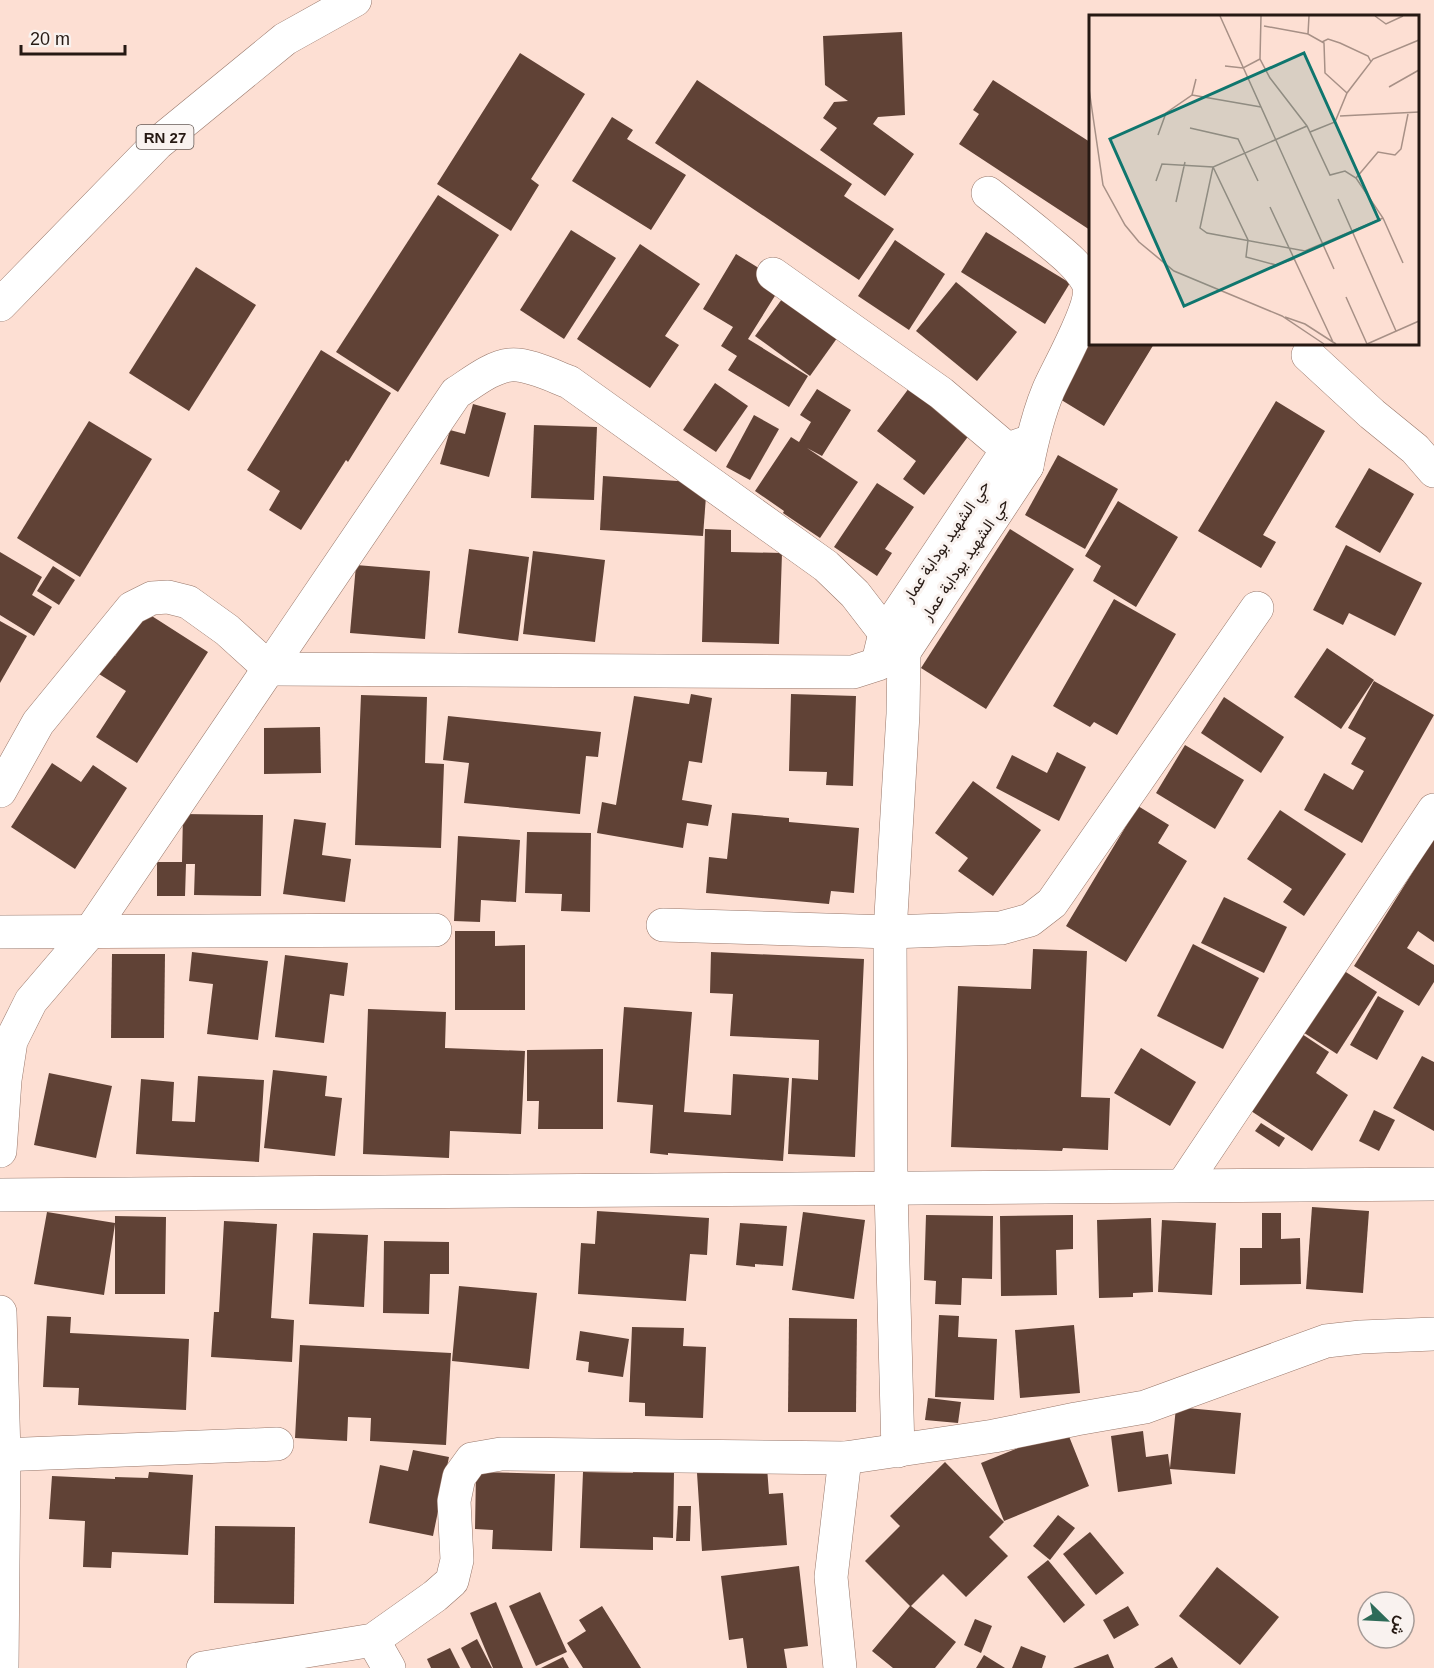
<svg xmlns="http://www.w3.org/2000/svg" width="1434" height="1668" font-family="Arial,Vazirmatn,sans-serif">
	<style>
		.building { fill: #604236 }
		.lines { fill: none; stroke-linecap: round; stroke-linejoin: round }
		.minor-casing { stroke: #98776a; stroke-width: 34 }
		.major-casing { stroke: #98776a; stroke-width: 34 }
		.minor { stroke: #fff; stroke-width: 33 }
		.major { stroke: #fff; stroke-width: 33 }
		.labels { text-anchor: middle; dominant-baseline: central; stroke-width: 6; stroke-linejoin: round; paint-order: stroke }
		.shield { fill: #f9f2ef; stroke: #655a55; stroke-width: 1.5 }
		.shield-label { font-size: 15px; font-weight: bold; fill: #261913 }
		.street-label { font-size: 16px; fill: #261913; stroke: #f9f2ef }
		.inset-road { fill: none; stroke: #a79086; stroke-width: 1.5 }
		.view { fill: #0f766e; fill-opacity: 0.15; stroke: #0f766e; stroke-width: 3 }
		.inset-edge { fill: none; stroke: #261913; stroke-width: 3 }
	</style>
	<rect width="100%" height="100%" fill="#fddfd3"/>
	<!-- building -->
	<g class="building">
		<polygon points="902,32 905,115 878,117 873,124 914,154 885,196 820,150 837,128 823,118 834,102 848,101 825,85 823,36"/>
		<polygon points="520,53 585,94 531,179 539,185 511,231 437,184"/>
		<polygon points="697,80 852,184 844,196 894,229 859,280 655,143"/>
		<polygon points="993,80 1090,142 1090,230 959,144 979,114 973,110"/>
		<polygon points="612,117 633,130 627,139 686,175 651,230 572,181"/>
		<polygon points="438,195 499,235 398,392 336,352"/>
		<polygon points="571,230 616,258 564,339 520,310"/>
		<polygon points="986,232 1070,283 1045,324 961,272"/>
		<polygon points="895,240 945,274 909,330 858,296"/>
		<polygon points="640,244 700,284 665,336 679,345 650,388 577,339"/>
		<polygon points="736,254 783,283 748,339 808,376 789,407 728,370 737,356 721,346 733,327 703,309"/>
		<polygon points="196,267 256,305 189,411 129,373"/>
		<polygon points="956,282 1017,332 977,381 916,331"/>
		<polygon points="790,288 845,327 810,376 755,336"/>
		<polygon points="1090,316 1090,344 1154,344 1104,426 1045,390"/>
		<polygon points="321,350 391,393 348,462 346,460 301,530 269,510 280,491 247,470"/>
		<polygon points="915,380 976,426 924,495 903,479 916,461 877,431"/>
		<polygon points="715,383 748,406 716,452 683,430"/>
		<polygon points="817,389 851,410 822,456 807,448 858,482 820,538 783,513 784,511 755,491 791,437 799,442 811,422 800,415"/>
		<polygon points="1276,401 1325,431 1263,535 1276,542 1261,568 1198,531"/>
		<polygon points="473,404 506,413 489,477 440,464 450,430 465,434"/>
		<polygon points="754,415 779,429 750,480 726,467"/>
		<polygon points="89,421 152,459 80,577 17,538"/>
		<polygon points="534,425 597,427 594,500 531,498"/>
		<polygon points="1058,455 1118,489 1085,549 1025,515"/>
		<polygon points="1369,468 1414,494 1380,553 1335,527"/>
		<polygon points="603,476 707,483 703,536 600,530"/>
		<polygon points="877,483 914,507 885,549 892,553 877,576 834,547"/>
		<polygon points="1118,501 1178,537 1136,607 1093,581 1101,566 1085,556"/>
		<polygon points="705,529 731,530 731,552 782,553 779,644 702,642"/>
		<polygon points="1010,529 1074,569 986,709 921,668"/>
		<polygon points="1346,545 1422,583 1395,636 1349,613 1343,625 1313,610"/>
		<polygon points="469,549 529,557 518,641 458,633"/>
		<polygon points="533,551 605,560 595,642 523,634"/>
		<polygon points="0,552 42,577 32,595 52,607 34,636 0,615"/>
		<polygon points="356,565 430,571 425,639 350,633"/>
		<polygon points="53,566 75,580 59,605 37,591"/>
		<polygon points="1114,599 1176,634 1117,735 1094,722 1090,727 1053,706"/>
		<polygon points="144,611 208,652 137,763 96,737 126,691 99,674 111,654 115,656"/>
		<polygon points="0,621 27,636 0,683"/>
		<polygon points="1327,648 1374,680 1341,729 1294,697"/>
		<polygon points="1374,681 1434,715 1362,843 1304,810 1324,773 1353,790 1364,771 1351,764 1366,738 1348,728"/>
		<polygon points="691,694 712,698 702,763 689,761 682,800 712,805 708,826 687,823 683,848 597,833 602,802 616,805 634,696 689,704"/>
		<polygon points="791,694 856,696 853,786 826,785 827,772 789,771"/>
		<polygon points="361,695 427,697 425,763 444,764 441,848 355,845"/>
		<polygon points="1224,697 1284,737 1261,773 1201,733"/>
		<polygon points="448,716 601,732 598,757 586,756 580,814 464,803 469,763 443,760"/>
		<polygon points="320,727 321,773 264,774 264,728"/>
		<polygon points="1185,745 1244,780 1215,829 1156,793"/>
		<polygon points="1057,752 1086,767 1059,821 996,788 1012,755 1047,773"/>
		<polygon points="52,763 81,782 93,765 127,788 75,869 11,827"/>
		<polygon points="973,781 1041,830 993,896 958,871 968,858 935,833"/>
		<polygon points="1138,806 1169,825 1158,843 1187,861 1126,962 1066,926"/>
		<polygon points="1280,810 1346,854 1304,916 1283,902 1292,889 1247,859"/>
		<polygon points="732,813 789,818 789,822 859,828 854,893 831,891 829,904 706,893 709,857 727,859"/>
		<polygon points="183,814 263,815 261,896 194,895 195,864 186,864 185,896 157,896 157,862 182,862"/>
		<polygon points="294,819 326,823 322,855 351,859 345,902 283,894"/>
		<polygon points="527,832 591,833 590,912 561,911 562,894 525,893"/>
		<polygon points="458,836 520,840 516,902 481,900 480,922 454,921"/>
		<polygon points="1434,838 1434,942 1418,931 1407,948 1434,965 1434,982 1419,1006 1354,966"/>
		<polygon points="1224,897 1287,927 1264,973 1201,943"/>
		<polygon points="455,931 495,931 495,946 525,945 525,1010 455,1010"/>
		<polygon points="1193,944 1259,978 1223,1049 1157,1016"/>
		<polygon points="1033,949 1087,951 1081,1097 1110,1098 1108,1150 1063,1148 1062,1151 951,1147 958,986 1031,989"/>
		<polygon points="192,952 268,961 258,1040 207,1034 213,984 189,981"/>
		<polygon points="711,952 864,959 855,1157 788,1154 792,1078 818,1080 819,1040 730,1036 733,994 710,993"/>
		<polygon points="112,954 165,954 164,1038 111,1038"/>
		<polygon points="285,955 348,963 344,996 330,994 324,1043 275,1037"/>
		<polygon points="1335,965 1377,992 1337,1054 1295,1027"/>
		<polygon points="1378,996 1404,1011 1377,1060 1350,1045"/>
		<polygon points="624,1007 692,1012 684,1112 731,1115 733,1074 789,1078 783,1161 668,1153 668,1155 650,1153 653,1105 617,1102"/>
		<polygon points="368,1009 446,1012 445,1048 525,1051 521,1134 450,1131 449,1158 363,1154"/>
		<polygon points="1299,1032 1329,1052 1316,1073 1348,1095 1312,1151 1248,1109"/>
		<polygon points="1141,1048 1196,1082 1170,1126 1114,1093"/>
		<polygon points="603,1049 603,1129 538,1129 539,1101 527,1101 527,1050"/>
		<polygon points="1422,1056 1434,1062 1434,1131 1393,1108"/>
		<polygon points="273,1070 327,1076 325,1096 342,1098 335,1156 264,1148"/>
		<polygon points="49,1073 112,1086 96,1158 34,1145"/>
		<polygon points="198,1076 264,1080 259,1162 136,1154 141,1079 174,1082 172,1121 195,1122"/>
		<polygon points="1374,1110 1395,1120 1379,1151 1359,1141"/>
		<polygon points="1261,1123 1285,1138 1279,1147 1255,1131"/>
		<polygon points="1312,1207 1369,1211 1363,1293 1306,1289"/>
		<polygon points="597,1211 709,1218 707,1255 690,1254 686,1301 578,1294 581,1243 595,1244"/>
		<polygon points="47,1212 115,1223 115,1216 166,1217 165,1294 115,1294 115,1224 104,1295 34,1284"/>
		<polygon points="803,1212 865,1220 854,1299 792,1290"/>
		<polygon points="1262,1213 1281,1213 1281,1239 1300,1238 1301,1284 1240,1285 1240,1248 1262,1248"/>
		<polygon points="926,1215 993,1216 992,1279 962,1278 961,1305 935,1304 936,1281 924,1280"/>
		<polygon points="1073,1215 1073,1249 1056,1250 1057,1295 1001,1296 1000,1216"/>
		<polygon points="1151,1218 1153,1292 1133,1293 1133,1297 1099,1298 1097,1220"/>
		<polygon points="1162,1220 1216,1223 1212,1295 1158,1292"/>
		<polygon points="224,1221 277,1224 271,1318 294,1320 292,1362 211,1357 214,1312 219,1312"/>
		<polygon points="740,1223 787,1226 783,1266 755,1264 755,1267 736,1265"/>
		<polygon points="313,1233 368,1235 364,1307 309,1304"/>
		<polygon points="384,1241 449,1242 449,1274 430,1274 429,1314 383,1313"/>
		<polygon points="459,1286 537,1293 529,1369 452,1361"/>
		<polygon points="939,1315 959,1316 958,1337 997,1339 994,1400 935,1397"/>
		<polygon points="47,1316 71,1317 70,1333 189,1339 186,1410 78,1405 79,1388 43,1387"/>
		<polygon points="789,1318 857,1319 856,1412 788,1412"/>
		<polygon points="1074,1325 1080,1393 1020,1398 1015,1330"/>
		<polygon points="632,1327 684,1328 683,1346 706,1347 703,1418 645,1416 645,1403 629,1402"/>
		<polygon points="580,1331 629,1339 623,1377 588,1372 589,1362 576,1360"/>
		<polygon points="300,1345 451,1353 446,1445 370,1441 371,1418 348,1417 347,1441 295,1438"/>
		<polygon points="928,1398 961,1402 958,1423 925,1420"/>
		<polygon points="1176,1407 1241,1413 1235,1474 1170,1469 1172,1484 1118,1492 1111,1436 1143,1431 1146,1457 1168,1454 1170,1468"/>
		<polygon points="1060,1414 1089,1486 1004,1521 981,1463 1018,1448 1012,1433"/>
		<polygon points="413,1450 449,1457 433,1536 369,1523 380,1465 408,1471"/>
		<polygon points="945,1462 1004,1522 989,1537 1008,1556 966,1597 943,1574 911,1606 956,1642 935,1668 893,1668 872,1651 910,1606 865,1561 900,1526 890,1516"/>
		<polygon points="767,1467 769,1494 783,1493 787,1545 702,1551 697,1473"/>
		<polygon points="633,1471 674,1472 673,1538 653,1537 653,1550 580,1548 583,1472 633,1473"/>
		<polygon points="149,1472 193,1475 188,1555 112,1552 111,1568 83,1567 85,1521 49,1519 52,1476 115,1479 115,1477 148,1478"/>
		<polygon points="476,1472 555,1474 552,1551 492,1549 493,1530 475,1529"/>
		<polygon points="678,1506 691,1506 690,1541 676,1541"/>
		<polygon points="1058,1515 1075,1528 1050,1560 1033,1546"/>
		<polygon points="215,1526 295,1527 294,1604 214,1603"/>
		<polygon points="1090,1532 1124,1573 1096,1595 1063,1554"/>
		<polygon points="1048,1560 1085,1605 1064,1623 1027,1577"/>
		<polygon points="799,1566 808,1646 784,1649 787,1668 747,1668 743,1638 729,1640 721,1576"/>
		<polygon points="1217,1567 1279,1617 1240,1665 1179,1616"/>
		<polygon points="540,1592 567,1652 536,1666 509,1606"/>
		<polygon points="496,1602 523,1668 493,1668 470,1613"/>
		<polygon points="602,1606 641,1668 583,1668 567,1643 586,1631 579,1620"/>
		<polygon points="1128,1606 1139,1625 1114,1639 1103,1620"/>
		<polygon points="975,1619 992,1626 981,1653 964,1645"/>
		<polygon points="477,1639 492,1668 471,1668 461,1648"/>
		<polygon points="1021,1646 1046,1656 1042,1668 1012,1668"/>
		<polygon points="450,1648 460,1668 431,1668 427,1659"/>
		<polygon points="1108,1654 1114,1668 1073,1668"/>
		<polygon points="984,1655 1005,1668 976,1668"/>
		<polygon points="563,1657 569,1668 541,1668"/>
		<polygon points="1172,1657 1178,1668 1154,1668"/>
	</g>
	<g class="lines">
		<!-- minor casing -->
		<g class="minor-casing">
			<g id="minor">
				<polyline points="773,274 941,393 1027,466"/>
				<polyline points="1308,355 1372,414 1415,449 1434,471"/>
				<polyline points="880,654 885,633 1008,449 1028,442"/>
				<path d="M 0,791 L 38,723 L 132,608 L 152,598 L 168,597 L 188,602 L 227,630 L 270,669 L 853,672 L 878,664 L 904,652 L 1027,466 C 1032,441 1038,415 1048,391 C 1057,369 1098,301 1087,281 C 1076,262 1058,250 1042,236 C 1024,221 1006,207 988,193"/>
				<polyline points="663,925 890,932 1001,928 1030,920 1052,903 1257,608"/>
				<polyline points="0,932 435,930"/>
				<path d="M 0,1151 L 5,1080 L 11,1041 L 31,1001 L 90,932 L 456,393 C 472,383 491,367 510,365 C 527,363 553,376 569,382 L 826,566 L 855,594 L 885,633 L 904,652 L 903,714 L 890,932 L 891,1189 L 898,1451"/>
				<polyline points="1183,1185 1434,810"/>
				<polyline points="0,1195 1434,1184"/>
				<polyline points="0,1312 4,1455 2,1668"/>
				<polyline points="0,1455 277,1444"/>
				<polyline points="373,1640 389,1668"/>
				<polyline points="203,1668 373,1640 435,1596 452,1581 457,1560 454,1501 459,1477 472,1459 501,1454 845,1458 994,1436 1076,1419 1145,1407 1326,1341 1361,1337 1434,1334"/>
				<polyline points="840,1668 831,1577 845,1458"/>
			</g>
		</g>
		<!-- major casing -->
		<g class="major-casing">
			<polyline id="major" points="0,305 158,143 285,39 355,0"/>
		</g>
		<!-- minor -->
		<use href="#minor" class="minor"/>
		<!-- major -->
		<use href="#major" class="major"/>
	</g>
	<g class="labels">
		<!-- shield labels -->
		<rect class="shield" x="136.5" y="125" width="57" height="24" rx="4.5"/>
		<g class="shield-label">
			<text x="165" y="137">RN 27</text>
		</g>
		<!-- street labels -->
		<g class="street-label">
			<text transform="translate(946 541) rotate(-56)">حي الشهيد بودابة عمار</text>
			<text transform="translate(965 559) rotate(-56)">حي الشهيد يودابة عمار</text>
		</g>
	</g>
	<!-- overview -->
	<g transform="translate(1089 15)">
		<rect width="330" height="330" fill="#fddfd3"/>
		<path class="inset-road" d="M 131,1 L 245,254M 172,1 L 171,44 L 181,63 L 218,111 L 241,160 L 256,156 L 267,163 L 294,203 L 314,248M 286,1 L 297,9 L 314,1M 175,11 L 219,19 L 235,28 L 236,58 L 258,78M 219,19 L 220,1M 233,27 L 239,24 L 251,28 L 279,41 L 282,47M 136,51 L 154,53 L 171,44M 300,72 L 330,55M 0,74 L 14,170 L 36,210 L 50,227 L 85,256 L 193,301 L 235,329M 103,80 L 172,92M 251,101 L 330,97M 218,111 L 124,152 L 111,213 L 118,218 L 216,236 L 294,203M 101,113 L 149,124 L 169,166M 221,117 L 246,107 L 258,78 L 284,44 L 330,25M 69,120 L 77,98 L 103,80 L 107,64M 267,163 L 289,137 L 306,140 L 312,134 L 319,99M 67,166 L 73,149 L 124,152 L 159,225 L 157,242 L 187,250 L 205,244M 249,184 L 307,316M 87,187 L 96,147M 181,192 L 244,327M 257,282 L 278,329M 196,302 L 216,309 L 247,329M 278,329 L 330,306"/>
		<path class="view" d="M 215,38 L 290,205 L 95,291 L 21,124 Z"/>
		<rect width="330" height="330" class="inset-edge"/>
	</g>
	<!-- north arrow -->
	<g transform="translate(1386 1620) rotate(114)"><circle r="28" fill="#f9f2ef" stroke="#a59b97" stroke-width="1.5"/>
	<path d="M0-4.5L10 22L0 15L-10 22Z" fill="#2e6b58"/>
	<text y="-9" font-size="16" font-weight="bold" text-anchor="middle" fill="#261913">ش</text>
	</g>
	<!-- scale -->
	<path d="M21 45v9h104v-9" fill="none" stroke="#261913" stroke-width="3"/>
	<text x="30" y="45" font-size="18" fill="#261913" stroke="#f9f2ef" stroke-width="4.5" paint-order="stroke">20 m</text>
</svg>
